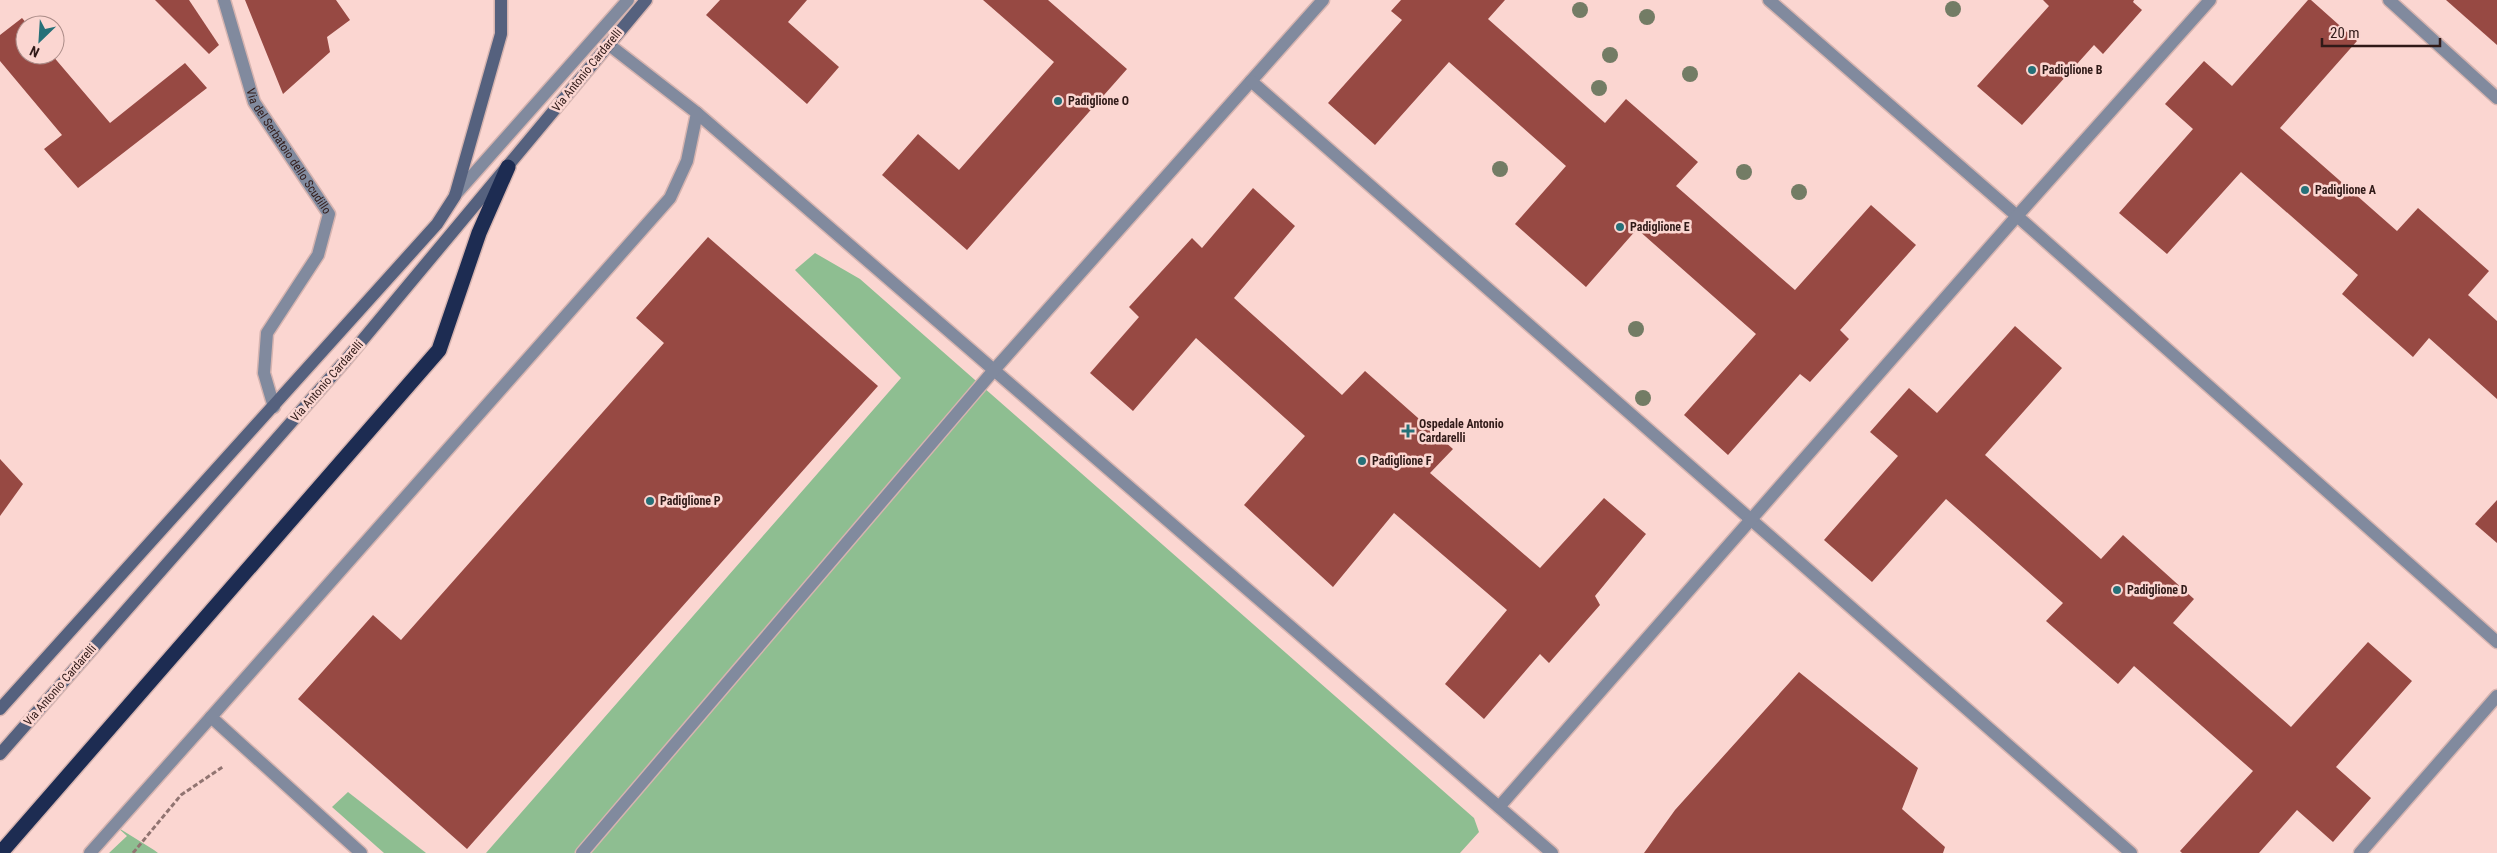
<svg xmlns="http://www.w3.org/2000/svg" width="2497" height="853" font-family="'Roboto Condensed',sans-serif">
	<style>
		.green { fill: #8ebe91 }
		.building { fill: #974943 }
		.lines { fill: none; stroke-linecap: round; stroke-linejoin: round }
		.lane-casing { stroke: #d6b4b0; stroke-width: 15 }
		.street-casing { stroke: #d6b4b0; stroke-width: 15 }
		.secondary-casing { stroke: #d6b4b0; stroke-width: 15 }
		.highway-casing { stroke: #d6b4b0; stroke-width: 18 }
		.path { stroke: #917471; stroke-width: 3; stroke-dasharray: 5 2.5; stroke-linecap: butt }
		.lane { stroke: #818a9e; stroke-width: 12 }
		.street { stroke: #818a9e; stroke-width: 12 }
		.secondary { stroke: #55617e; stroke-width: 12 }
		.highway { stroke: #1d2c52; stroke-width: 15 }
		.tree { fill: #737c65 }
		.poi-dot { fill: #267078; stroke: #fbd6d1; stroke-width: 2 }
		.labels { text-anchor: middle; dominant-baseline: central; stroke-width: 5; stroke-linejoin: round; paint-order: stroke }
		.street-label { font-size: 12px; fill: #301a18; stroke: #fbd6d1 }
		.poi-label { font-size: 12px; font-weight: bold; fill: #301a18; stroke: #fbd6d1; text-anchor: start }
	</style>
	<rect width="100%" height="100%" fill="#fbd6d1"/>
	<!-- green -->
	<g class="green">
		<polygon points="815,253 860,279 1474,818 1479,832 1460,853 486,853 901,378 795,270"/>
		<polygon points="348,792 426,853 384,853 332,807"/>
		<polygon points="117,827 154,850 158,853 109,853 127,836"/>
	</g>
	<!-- building -->
	<g class="building">
		<polygon points="155,0 189,0 219,45 209,54"/>
		<polygon points="245,0 336,0 350,20 327,37 330,52 283,94"/>
		<polygon points="720,0 807,0 788,22 839,67 807,104 706,15"/>
		<polygon points="983,0 1048,0 1127,69 967,250 882,175 918,134 959,170 1054,62"/>
		<polygon points="1401,0 1505,0 1488,19 1605,123 1626,99 1698,162 1676,186 1795,290 1871,205 1916,245 1840,330 1849,339 1810,382 1800,374 1728,455 1684,415 1756,334 1637,229 1586,287 1515,224 1566,166 1449,62 1375,145 1328,103 1402,20 1391,11"/>
		<polygon points="2043,0 2134,0 2133,2 2142,10 2103,54 2094,45 2022,125 1977,86 2049,6"/>
		<polygon points="2308,0 2311,0 2357,41 2280,128 2397,231 2418,208 2489,271 2468,295 2497,321 2497,399 2429,338 2413,357 2342,294 2358,275 2241,172 2167,254 2119,213 2193,129 2165,104 2204,61 2232,86"/>
		<polygon points="2446,0 2497,0 2497,45"/>
		<polygon points="22,18 28,25 25,25 25,55 52,55 110,123 185,63 207,88 78,188 44,149 62,135 0,61 0,35"/>
		<polygon points="1253,188 1295,226 1234,298 1342,395 1365,371 1453,449 1430,473 1540,568 1604,498 1646,534 1595,596 1600,605 1549,663 1540,654 1484,719 1445,684 1507,610 1394,513 1333,587 1244,505 1305,436 1196,338 1133,411 1090,373 1139,317 1129,307 1192,238 1202,248"/>
		<polygon points="708,237 878,386 467,849 298,699 373,615 401,640 664,343 636,318"/>
		<polygon points="2015,326 2062,368 1985,455 2101,559 2123,535 2194,599 2173,623 2291,727 2368,642 2412,681 2336,767 2371,798 2333,842 2297,810 2259,853 2182,853 2180,851 2253,771 2134,666 2118,684 2046,621 2063,603 1946,499 1872,582 1824,540 1898,456 1870,432 1909,388 1937,413"/>
		<polygon points="0,459 23,484 0,516"/>
		<polygon points="2497,500 2497,543 2475,524"/>
		<polygon points="1799,672 1918,768 1902,809 1945,847 1943,853 1644,853 1675,810"/>
	</g>
	<g class="lines">
		<!-- lane casing -->
		<g class="lane-casing">
			<g id="lane">
				<polyline points="697,113 1552,853"/>
				<polyline points="455,195 628,0"/>
				<polyline points="90,853 211,717"/>
				<polyline points="361,853 211,717 670,198 687,161 697,113 608,44"/>
				<polyline points="582,853 994,370 1323,0"/>
				<polyline points="2360,853 2497,696"/>
			</g>
		</g>
		<!-- street casing -->
		<g class="street-casing">
			<g id="street">
				<path id="s1" d="M 224,0 L 254,102 L 329,214 L 318,255 L 267,333 L 264,373 L 274,407"/>
				<polyline points="1769,0 2017,216 2497,642"/>
				<polyline points="2389,0 2497,98"/>
				<polyline points="1251,81 2131,853"/>
				<polyline points="1499,807 2017,216 2210,0"/>
			</g>
		</g>
		<!-- secondary casing -->
		<g class="secondary-casing">
			<g id="secondary">
				<polyline points="0,709 437,224 455,196 501,34 501,0"/>
				<polyline points="0,754 345,361 646,0"/>
			</g>
		</g>
		<!-- highway casing -->
		<g class="highway-casing">
			<polyline id="highway" points="4,849 439,350 479,233 508,167"/>
		</g>
		<!-- path -->
		<polyline class="path" points="133,853 181,795 224,766"/>
		<!-- lane -->
		<use href="#lane" class="lane"/>
		<!-- street -->
		<use href="#street" class="street"/>
		<!-- secondary -->
		<use href="#secondary" class="secondary"/>
		<!-- highway -->
		<use href="#highway" class="highway"/>
	</g>
	<!-- trees -->
	<g class="tree">
		<circle cx="1953" cy="9" r="8"/>
		<circle cx="1580" cy="10" r="8"/>
		<circle cx="1647" cy="17" r="8"/>
		<circle cx="1610" cy="55" r="8"/>
		<circle cx="1690" cy="74" r="8"/>
		<circle cx="1599" cy="88" r="8"/>
		<circle cx="1500" cy="169" r="8"/>
		<circle cx="1744" cy="172" r="8"/>
		<circle cx="1799" cy="192" r="8"/>
		<circle cx="1636" cy="329" r="8"/>
		<circle cx="1643" cy="398" r="8"/>
	</g>
	<!-- markers -->
	<g class="poi-dot">
		<circle cx="2032" cy="70" r="5"/>
		<circle cx="1058" cy="101" r="5"/>
		<circle cx="2305" cy="190" r="5"/>
		<circle cx="1620" cy="227" r="5"/>
		<path d="M1405.5 423.5h5v5h5v5h-5v5h-5v-5h-5v-5h5z"/>
		<circle cx="1362" cy="461" r="5"/>
		<circle cx="650" cy="501" r="5"/>
		<circle cx="2117" cy="590" r="5"/>
	</g>
	<g class="labels">
		<!-- street labels -->
		<g class="street-label">
			<text transform="translate(587 70) rotate(-51)">Via Antonio Cardarelli</text>
			<text stroke="none"><textPath href="#s1" startOffset="166">Via del Serbatoio dello Scudillo</textPath></text>
			<text transform="translate(327 381) rotate(-49)">Via Antonio Cardarelli</text>
			<text transform="translate(60 685) rotate(-49)">Via Antonio Cardarelli</text>
		</g>
		<!-- poi labels -->
		<g class="poi-label">
			<text x="2042" y="70">Padiglione B</text>
			<text x="1068" y="101">Padiglione O</text>
			<text x="2315" y="190">Padiglione A</text>
			<text x="1630" y="227">Padiglione E</text>
			<text x="1419" y="424">Ospedale Antonio<tspan x="1419" dy="14">Cardarelli</tspan></text>
			<text x="1372" y="461">Padiglione F</text>
			<text x="660" y="501">Padiglione P</text>
			<text x="2127" y="590">Padiglione D</text>
		</g>
	</g>
	<!-- north arrow -->
	<g transform="translate(40 40) rotate(205)"><circle r="24" fill="#fbd6d1" stroke="#aa8b87"/>
	<path d="M0-4L9 19L0 12L-9 19Z" fill="#267078"/>
	<text y="-8" font-size="14" font-weight="bold" text-anchor="middle" fill="#301a18">N</text>
	</g>
	<!-- scale -->
	<path d="M2322 38v8h118v-8" fill="none" stroke="#301a18" stroke-width="2.5"/>
	<text x="2330" y="38" font-size="15" fill="#301a18" stroke="#fbd6d1" stroke-width="4" paint-order="stroke">20 m</text>
</svg>
